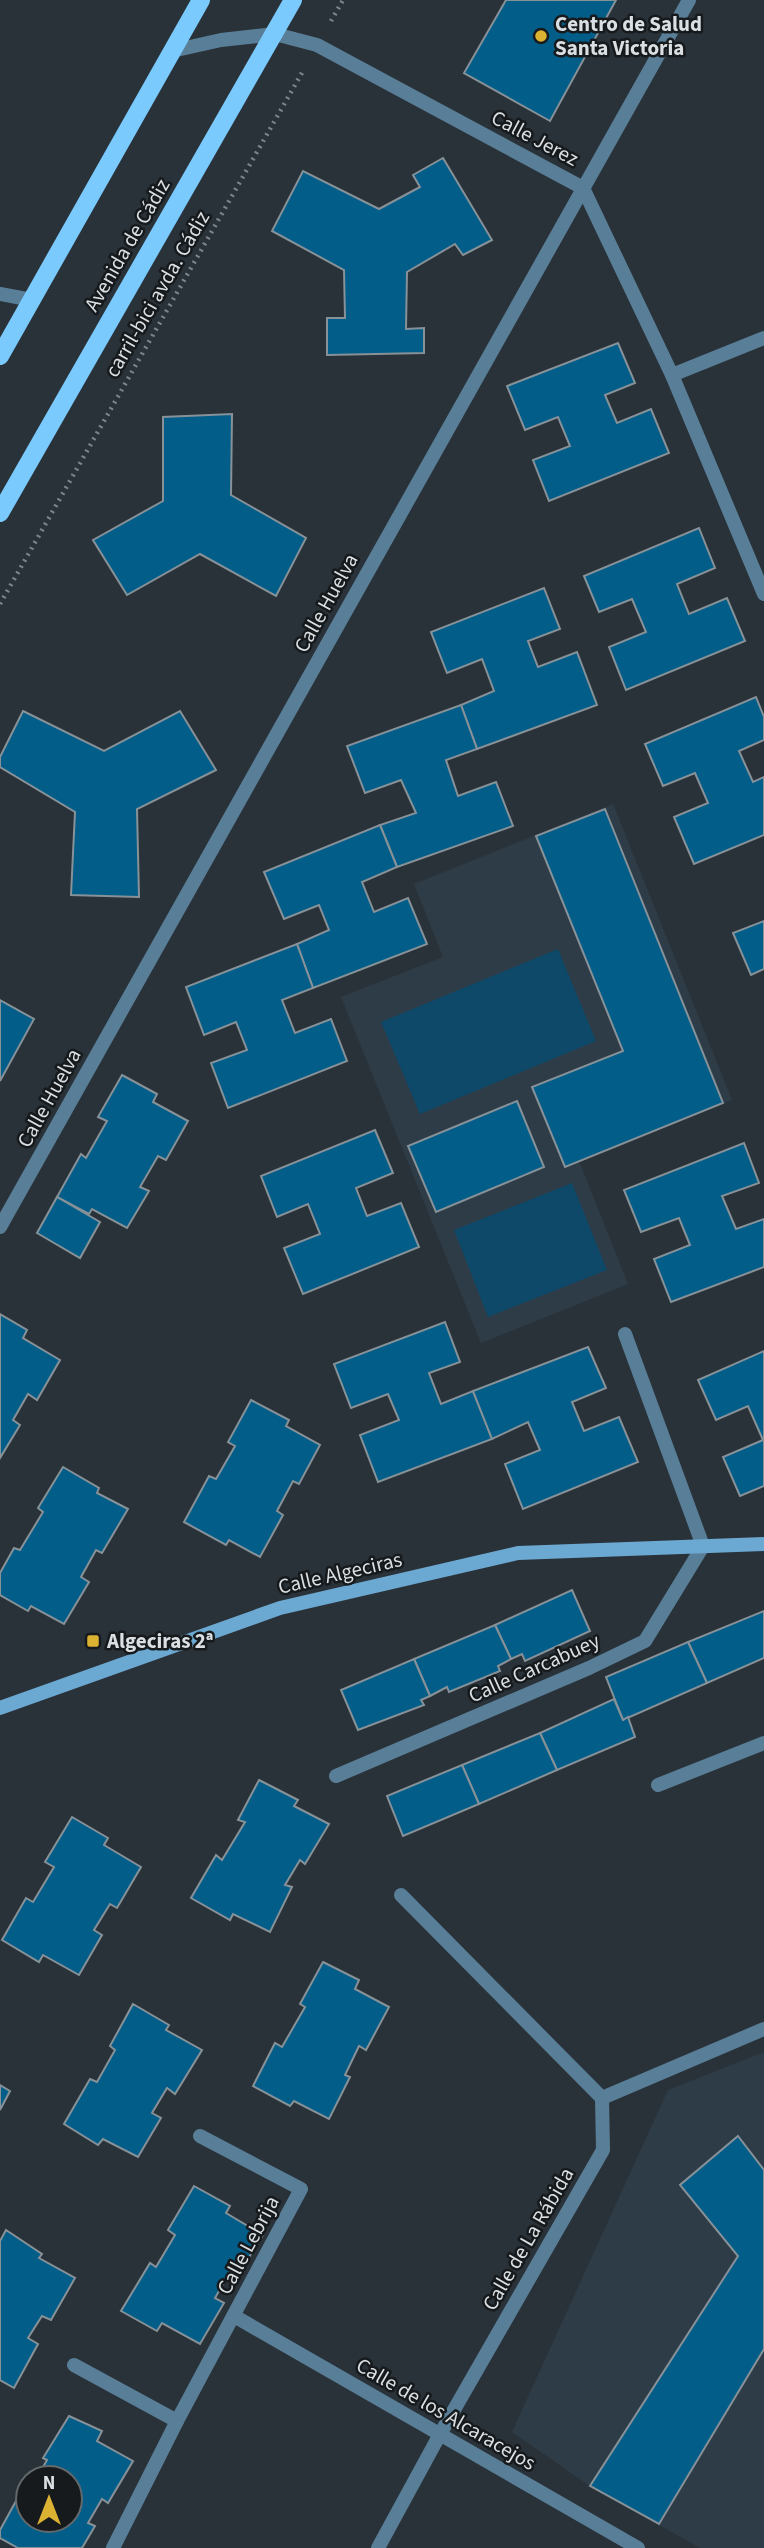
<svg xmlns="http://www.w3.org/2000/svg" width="764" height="2548" font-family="'Source Sans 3',sans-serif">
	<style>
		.built { fill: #2e3c47 }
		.green { fill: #0f4969 }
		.building { fill: #025d89; stroke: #879198; stroke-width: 2 }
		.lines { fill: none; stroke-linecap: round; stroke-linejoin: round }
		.path { stroke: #7e848a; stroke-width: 4.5; stroke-dasharray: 2 5; stroke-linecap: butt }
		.lane { stroke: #597e97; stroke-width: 14 }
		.street { stroke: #597e97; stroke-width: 14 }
		.secondary { stroke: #6ca9d2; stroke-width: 14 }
		.primary { stroke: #7acafe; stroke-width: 18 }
		.poi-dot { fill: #dcb233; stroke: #161a1c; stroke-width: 2.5 }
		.labels { text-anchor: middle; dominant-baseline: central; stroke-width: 5; stroke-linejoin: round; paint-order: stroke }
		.poi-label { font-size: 21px; font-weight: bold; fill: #dadfe3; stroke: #161a1c; text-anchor: start }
		.street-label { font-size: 21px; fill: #dadfe3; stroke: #161a1c }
	</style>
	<rect width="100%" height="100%" fill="#2a3239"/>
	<!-- built -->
	<g class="built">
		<polygon points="613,804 732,1100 579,1161 628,1284 481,1343 341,997 443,957 414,884"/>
		<polygon points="764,2052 764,2548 700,2548 590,2486 512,2432 668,2090"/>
	</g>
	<!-- green -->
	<g class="green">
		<polygon points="558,949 596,1041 420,1114 381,1022"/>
		<polygon points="572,1183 607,1270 488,1317 454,1230"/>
	</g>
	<!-- building -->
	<g class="building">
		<polygon points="506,0 616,0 550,121 464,73"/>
		<polygon points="443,158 492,240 463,255 455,244 407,272 406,329 424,328 424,353 327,355 327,318 345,318 344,270 272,231 303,171 379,209 420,187 413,175"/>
		<polygon points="618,343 635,383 605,395 617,423 651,409 669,453 549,501 533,460 570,446 558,417 525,430 507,386"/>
		<polygon points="232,414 231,495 306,538 276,596 200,554 127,595 93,540 163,501 163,417"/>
		<polygon points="699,528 715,568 677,584 689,614 727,598 745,641 626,690 609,647 646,632 632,599 599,612 584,576"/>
		<polygon points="544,588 560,629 528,641 538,667 577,652 597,705 477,749 461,705 494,691 482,659 447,673 431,632"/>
		<polygon points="756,697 764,717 764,740 739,751 753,782 764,777 764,835 694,864 674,817 708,803 695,773 663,786 645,744"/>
		<polygon points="461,705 477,749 446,760 458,796 496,782 513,826 397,867 380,825 416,813 401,780 365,793 347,746"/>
		<polygon points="23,711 104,751 180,711 216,770 137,809 139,897 71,895 75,812 0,767 0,757"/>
		<polygon points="605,809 723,1103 565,1167 532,1087 623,1051 536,836"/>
		<polygon points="380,825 397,867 362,882 374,912 408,898 427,944 313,988 297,944 329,930 319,905 284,919 264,872"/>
		<polygon points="764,921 764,969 751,975 733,933"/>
		<polygon points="297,944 313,988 282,1000 295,1033 331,1019 347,1061 228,1108 211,1063 247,1050 236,1022 204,1035 186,987"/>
		<polygon points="0,1000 34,1019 0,1081"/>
		<polygon points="122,1075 157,1094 153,1102 188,1121 166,1160 158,1156 140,1187 149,1191 127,1228 92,1209 89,1214 57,1197 81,1154 86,1158 107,1121 98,1117"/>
		<polygon points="517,1101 544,1167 436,1212 408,1146"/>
		<polygon points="375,1130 393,1173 356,1188 367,1216 401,1203 419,1247 303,1294 284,1248 320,1234 308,1204 277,1217 261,1176"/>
		<polygon points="744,1143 759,1183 722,1196 736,1229 764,1219 764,1267 671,1302 654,1259 690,1245 679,1218 641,1232 624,1190"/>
		<polygon points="57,1197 100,1222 80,1258 37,1233"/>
		<polygon points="0,1314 27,1330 23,1338 60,1360 37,1400 28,1394 13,1420 20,1425 0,1458"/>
		<polygon points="445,1322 460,1362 429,1373 441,1404 473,1391 492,1439 378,1482 360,1435 399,1420 388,1394 351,1408 334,1364"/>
		<polygon points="588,1347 606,1388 572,1402 584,1431 619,1417 638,1462 523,1509 505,1464 540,1450 528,1422 492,1439 473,1391"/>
		<polygon points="764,1351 764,1486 740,1496 723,1457 763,1440 748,1406 716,1420 698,1380"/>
		<polygon points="251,1400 289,1420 286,1426 320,1445 299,1484 293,1481 277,1511 283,1515 260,1557 229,1540 226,1545 184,1522 209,1476 216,1479 235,1446 228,1442"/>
		<polygon points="63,1467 99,1488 97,1493 128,1509 102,1553 96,1550 81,1577 89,1582 64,1624 31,1606 28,1611 0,1595 0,1573 14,1548 20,1550 43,1512 38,1508"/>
		<polygon points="572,1590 590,1631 525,1661 522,1654 511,1659 495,1625"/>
		<polygon points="764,1611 764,1658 707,1683 688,1642"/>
		<polygon points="495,1625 511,1659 498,1666 500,1671 449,1692 447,1687 430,1696 414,1659"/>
		<polygon points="688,1642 707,1683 623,1720 606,1677"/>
		<polygon points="414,1659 430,1696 421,1700 424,1705 358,1730 341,1690"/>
		<polygon points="614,1699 623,1720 628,1717 635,1737 557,1770 540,1733"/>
		<polygon points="540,1733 557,1770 479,1804 462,1765"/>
		<polygon points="462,1765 479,1804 403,1836 387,1796"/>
		<polygon points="259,1780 298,1800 294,1806 329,1824 305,1864 300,1860 285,1885 292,1887 270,1932 233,1914 230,1920 191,1898 216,1855 222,1860 245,1822 238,1820"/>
		<polygon points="72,1817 108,1838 104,1845 141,1867 117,1908 110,1904 94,1930 102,1935 79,1975 43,1955 39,1962 2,1940 26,1898 33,1902 54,1867 45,1862"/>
		<polygon points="323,1962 359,1980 355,1989 389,2007 366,2050 359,2046 345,2075 350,2077 329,2119 294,2101 290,2106 253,2086 275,2043 282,2047 305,2007 300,2004"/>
		<polygon points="133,2004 169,2025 166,2030 202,2050 175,2094 167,2088 152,2113 161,2118 138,2157 103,2139 98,2145 64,2124 90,2079 97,2082 115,2050 110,2046"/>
		<polygon points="0,2085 10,2091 0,2110"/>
		<polygon points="738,2136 764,2170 764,2349 659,2524 590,2486 738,2256 680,2185"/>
		<polygon points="194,2186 230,2206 226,2213 263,2235 236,2278 230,2272 215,2298 224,2303 200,2344 162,2323 157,2331 121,2311 150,2263 156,2267 175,2235 168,2230"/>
		<polygon points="6,2230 42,2254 39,2258 75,2278 51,2320 42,2316 28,2338 38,2344 14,2388 0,2380 0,2241"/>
		<polygon points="69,2416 102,2431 97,2441 133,2461 108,2503 102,2499 88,2523 95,2526 82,2548 18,2548 0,2538 0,2530 21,2492 27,2496 28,2494 28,2520 70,2520 70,2478 37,2478 47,2460 43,2458"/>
	</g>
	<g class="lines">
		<!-- path -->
		<g class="path">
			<polyline points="331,21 343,0"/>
			<polyline points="0,604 303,71"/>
		</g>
		<!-- lane -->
		<polyline class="lane" points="0,294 32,300"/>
		<!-- street -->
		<g class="street">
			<polyline points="172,51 221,40 275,34 317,45 583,188 672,375 764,594"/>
			<polyline points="672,375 764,338"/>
			<polyline points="0,1227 689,0"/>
			<polyline points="336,1776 589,1668 645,1641 703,1546 625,1334"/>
			<polyline points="658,1785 764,1743"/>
			<polyline points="401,1895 602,2098"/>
			<polyline points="234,2316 638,2548"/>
			<polyline points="74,2365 177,2421 301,2189 200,2136"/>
			<polyline points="113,2548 177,2421"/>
			<polyline points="378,2548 439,2436 603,2150 602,2098 764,2029"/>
		</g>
		<!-- secondary -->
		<polyline class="secondary" points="0,1708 280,1608 518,1553 764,1544"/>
		<!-- primary -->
		<g class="primary">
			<polyline points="0,356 201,0"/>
			<polyline points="0,513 293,0"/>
		</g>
	</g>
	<!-- markers -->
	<g class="poi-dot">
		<circle cx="541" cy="36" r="7"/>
		<rect x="86" y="1634" width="14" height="14" rx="3.5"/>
	</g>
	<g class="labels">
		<!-- poi labels -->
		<g class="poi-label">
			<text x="555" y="24">Centro de Salud<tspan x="555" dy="24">Santa Victoria</tspan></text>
			<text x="107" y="1641">Algeciras 2ª</text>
		</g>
		<!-- street labels -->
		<g class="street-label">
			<text transform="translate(535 138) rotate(28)">Calle Jerez</text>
			<text transform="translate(127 245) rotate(-60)">Avenida de Cádiz</text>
			<text transform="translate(157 294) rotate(-60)">carril-bici avda. Cádiz</text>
			<text transform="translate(326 603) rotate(-61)">Calle Huelva</text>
			<text transform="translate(49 1098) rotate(-61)">Calle Huelva</text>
			<text transform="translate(340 1573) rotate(-13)">Calle Algeciras</text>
			<text transform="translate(534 1668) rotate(-24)">Calle Carcabuey</text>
			<text transform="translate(528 2239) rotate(-60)">Calle de La Rábida</text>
			<text transform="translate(248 2245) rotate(-62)">Calle Lebrija</text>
			<text transform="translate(446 2414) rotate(30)">Calle de los Alcaracejos</text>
		</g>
	</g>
	<!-- north arrow -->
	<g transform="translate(49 2499)"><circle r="33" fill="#161a1c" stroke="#64696c" stroke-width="2"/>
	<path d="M0-5L12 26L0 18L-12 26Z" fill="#dcb233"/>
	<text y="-10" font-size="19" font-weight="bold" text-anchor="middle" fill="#dadfe3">N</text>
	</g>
</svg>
